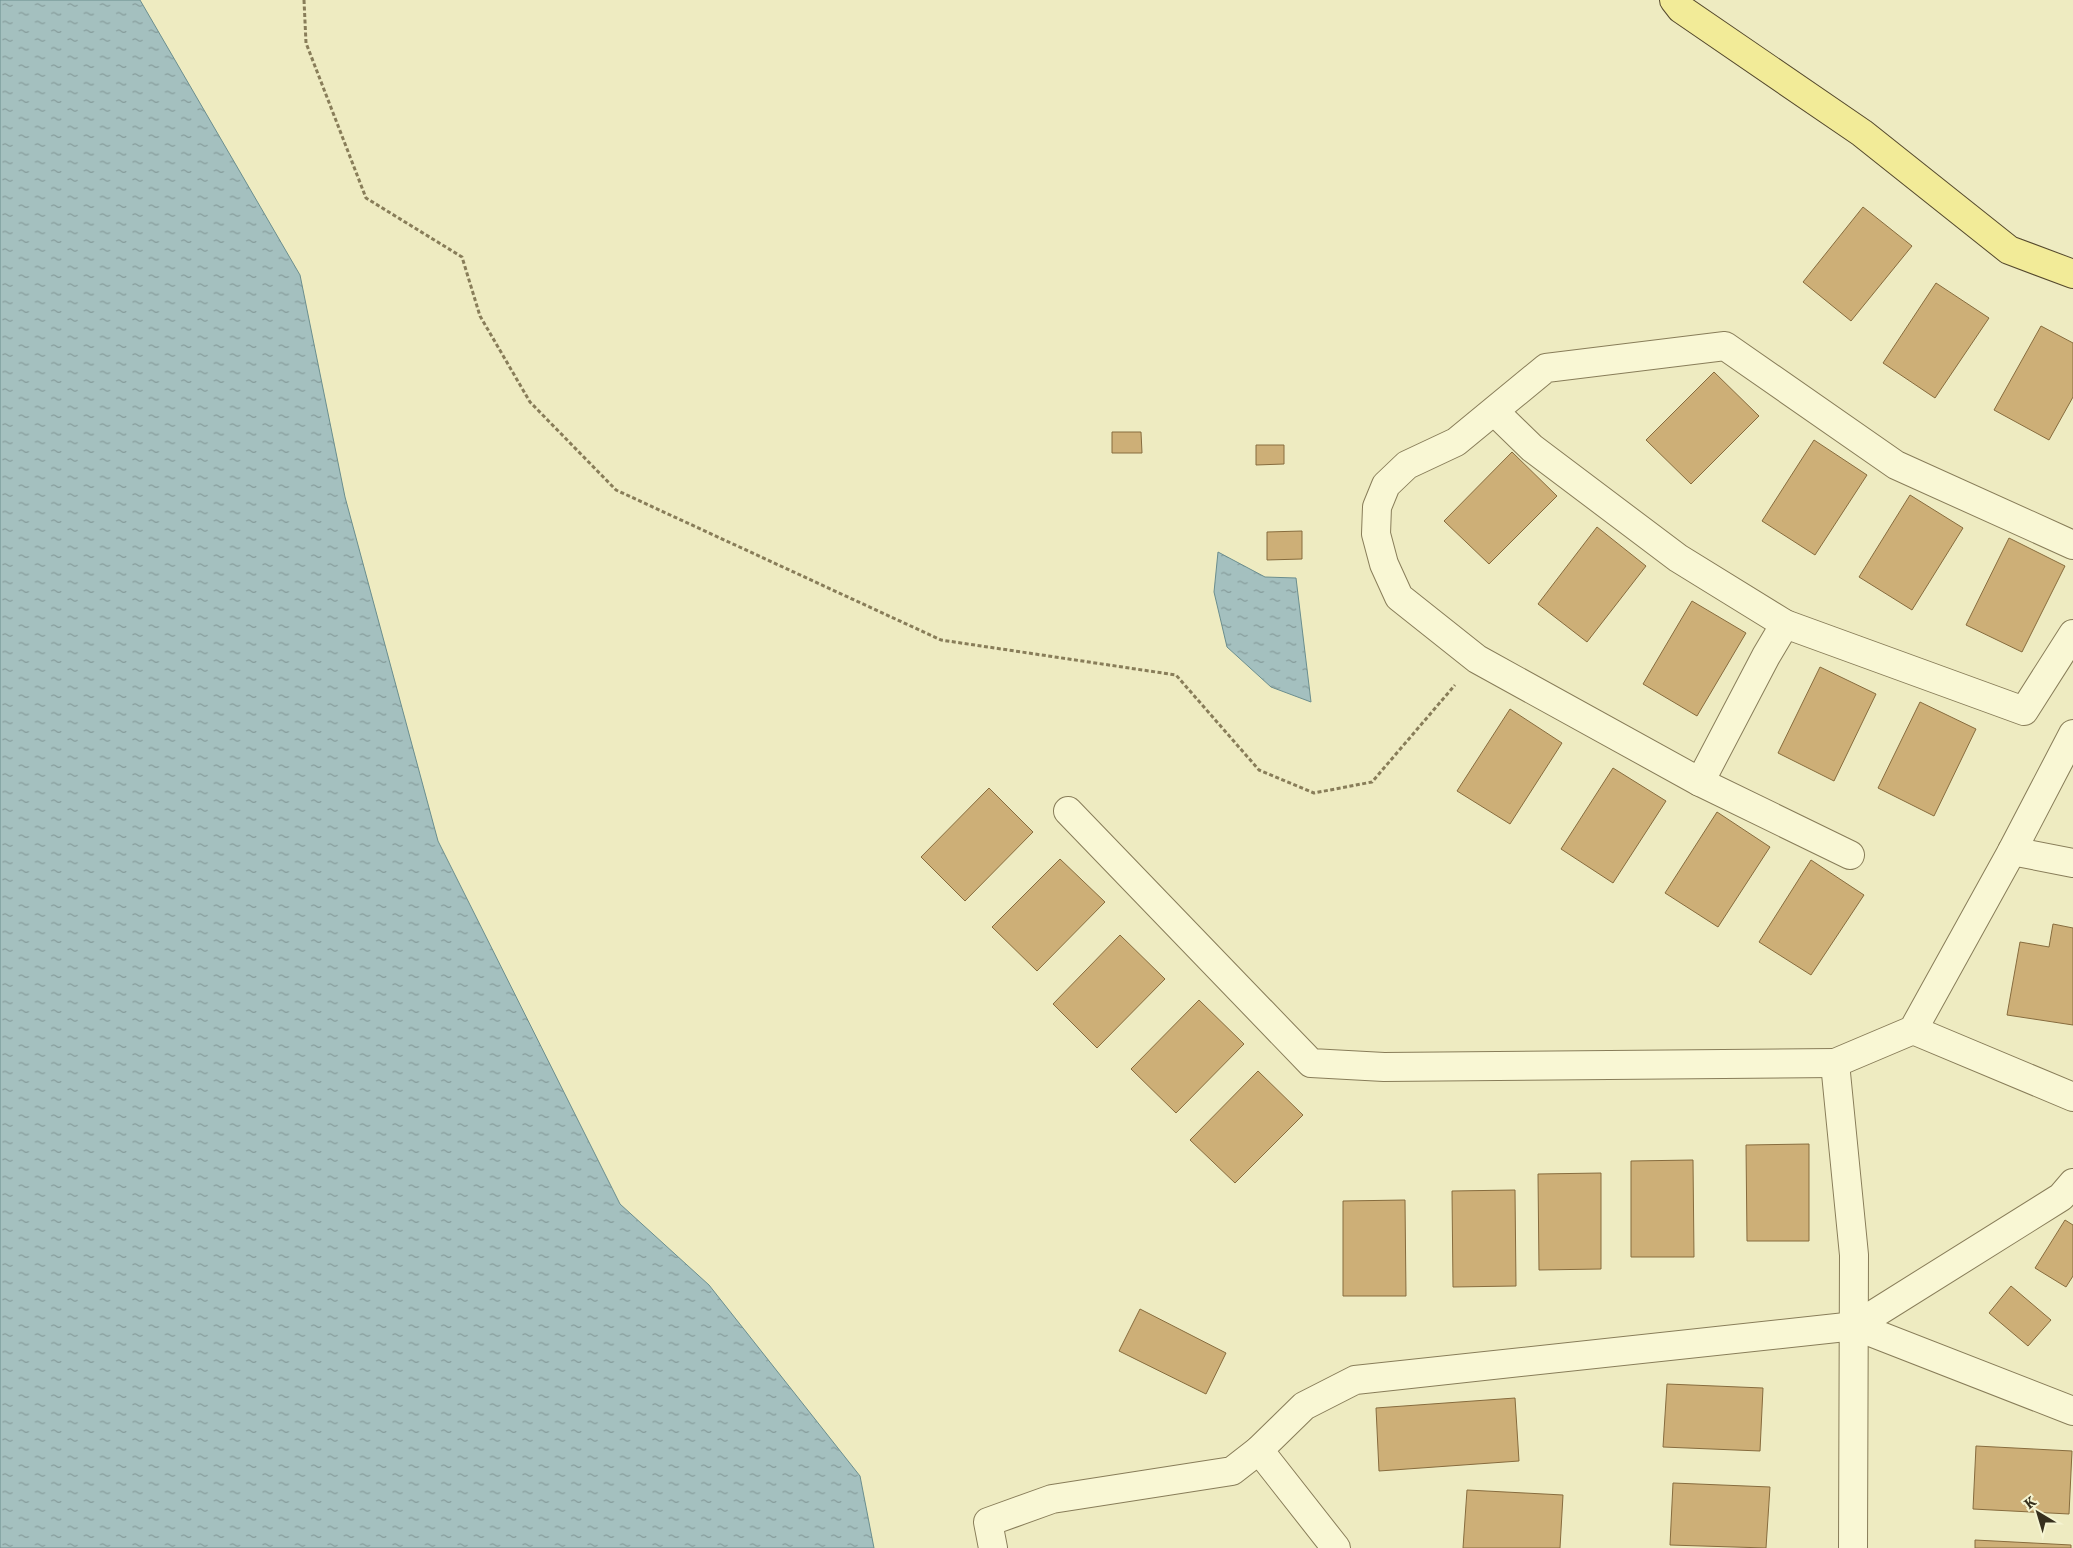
<svg xmlns="http://www.w3.org/2000/svg" width="2073" height="1548" font-family="'Noto Serif',serif">
	<style>
		.water { fill: url(#water-ripples); stroke: #6b8e8e }
		.building { fill: #cdaf77; stroke: #876c3e }
		.lines { fill: none; stroke-linecap: round; stroke-linejoin: round }
		.minor-casing { stroke: #887d59; stroke-width: 30 }
		.major-casing { stroke: #55492d; stroke-width: 30 }
		.path { stroke: #887d59; stroke-width: 3; stroke-dasharray: 4 2.5; stroke-linecap: butt }
		.minor { stroke: #f9f7d4; stroke-width: 28 }
		.major { stroke: #f2eb98; stroke-width: 28 }
	</style>
	<defs>
		<pattern id="water-ripples" width="26" height="14" patternUnits="userSpaceOnUse" patternTransform="scale(1.25)"><rect width="26" height="14" fill="#a4c0bf"/><path d="M2 4q2-2 4 0t4 0M15 11q2-2 4 0t4 0" fill="none" stroke="#869c9b"/></pattern>
	</defs>
	<rect width="100%" height="100%" fill="#eeebc1"/>
	<!-- water -->
	<g class="water">
		<polygon points="0,0 140,0 300,275 345,497 438,841 620,1204 709,1285 860,1476 874,1548 0,1548"/>
		<polygon points="1218,552 1265,577 1296,578 1311,702 1271,687 1227,647 1214,592"/>
	</g>
	<!-- building -->
	<g class="building">
		<polygon points="1863,207 1912,246 1851,321 1803,282"/>
		<polygon points="1936,283 1989,318 1935,398 1883,363"/>
		<polygon points="2041,326 2073,343 2073,397 2049,440 1994,410"/>
		<polygon points="1714,372 1759,416 1691,484 1646,440"/>
		<polygon points="1112,432 1141,432 1142,453 1112,453"/>
		<polygon points="1814,440 1867,475 1815,555 1762,521"/>
		<polygon points="1256,445 1284,445 1284,464 1256,465"/>
		<polygon points="1512,452 1557,496 1489,564 1444,521"/>
		<polygon points="1910,495 1963,528 1912,610 1859,577"/>
		<polygon points="1597,527 1646,566 1587,642 1538,604"/>
		<polygon points="1302,531 1302,559 1267,560 1267,532"/>
		<polygon points="2009,538 2065,566 2022,652 1966,625"/>
		<polygon points="1692,601 1746,633 1697,716 1643,684"/>
		<polygon points="1820,667 1876,694 1834,781 1778,753"/>
		<polygon points="1920,702 1976,729 1934,816 1878,788"/>
		<polygon points="1510,709 1562,743 1510,824 1457,791"/>
		<polygon points="1613,768 1666,801 1613,883 1561,849"/>
		<polygon points="989,788 1033,832 965,901 921,857"/>
		<polygon points="1717,812 1770,847 1718,927 1665,893"/>
		<polygon points="1060,859 1105,902 1037,971 992,927"/>
		<polygon points="1811,860 1864,895 1811,975 1759,942"/>
		<polygon points="2053,924 2073,928 2073,1025 2007,1015 2020,942 2049,947"/>
		<polygon points="1120,935 1165,979 1097,1048 1053,1004"/>
		<polygon points="1199,1000 1244,1044 1176,1113 1131,1069"/>
		<polygon points="1258,1071 1303,1115 1235,1183 1190,1140"/>
		<polygon points="1809,1144 1809,1241 1747,1241 1746,1145"/>
		<polygon points="1693,1160 1694,1257 1631,1257 1631,1161"/>
		<polygon points="1601,1173 1601,1269 1539,1270 1538,1174"/>
		<polygon points="1515,1190 1516,1286 1453,1287 1452,1191"/>
		<polygon points="1405,1200 1406,1296 1343,1296 1343,1201"/>
		<polygon points="2065,1220 2073,1225 2073,1276 2066,1287 2035,1268"/>
		<polygon points="2011,1286 2051,1320 2028,1346 1989,1313"/>
		<polygon points="1140,1309 1226,1353 1206,1394 1119,1351"/>
		<polygon points="1667,1384 1763,1388 1760,1451 1663,1447"/>
		<polygon points="1515,1398 1519,1461 1379,1471 1376,1408"/>
		<polygon points="1976,1446 2072,1451 2069,1514 1973,1509"/>
		<polygon points="1673,1483 1770,1487 1766,1548 1670,1545"/>
		<polygon points="1467,1490 1563,1495 1560,1548 1463,1548"/>
		<polygon points="1975,1540 2071,1545 2071,1548 1975,1548"/>
	</g>
	<g class="lines">
		<!-- minor casing -->
		<g class="minor-casing">
			<g id="minor">
				<polyline points="1495,412 1532,448 1678,558 1785,624 2024,711 2073,634"/>
				<polyline points="1700,782 1766,656 1785,624"/>
				<polyline points="1068,811 1311,1063 1384,1067 1835,1063"/>
				<polyline points="2012,851 2073,863"/>
				<polyline points="1850,855 1700,782 1477,659 1399,597 1384,564 1376,534 1377,507 1386,485 1407,465 1456,442 1546,368 1725,346 1896,465 2073,545"/>
				<polyline points="1913,1030 2073,1097"/>
				<polyline points="1855,1326 2061,1197 2073,1183"/>
				<polyline points="993,1548 988,1522 1052,1499 1232,1471 1259,1450"/>
				<polyline points="1336,1548 1259,1450 1304,1406 1355,1380 1855,1326 2073,1411"/>
				<polyline points="1853,1548 1854,1255 1835,1063 1913,1030 2012,851 2073,734"/>
			</g>
		</g>
		<!-- major casing -->
		<g class="major-casing">
			<polyline id="major" points="1674,0 1681,9 1862,133 2009,250 2073,274"/>
		</g>
		<!-- path -->
		<polyline class="path" points="304,0 306,43 366,198 462,257 480,316 530,402 616,490 941,640 1176,675 1259,770 1314,793 1372,782 1455,685"/>
		<!-- minor -->
		<use href="#minor" class="minor"/>
		<!-- major -->
		<use href="#major" class="major"/>
	</g>
	<!-- north arrow -->
	<g transform="translate(2038 1513) rotate(322)" stroke="#f5f4d1" stroke-width="4" paint-order="stroke">
	<path d="M0-4L9 19L0 12L-9 19Z" fill="#37301d"/>
	<text y="-8" font-size="14" font-weight="bold" text-anchor="middle" fill="#37301d">K</text>
	</g>
</svg>
